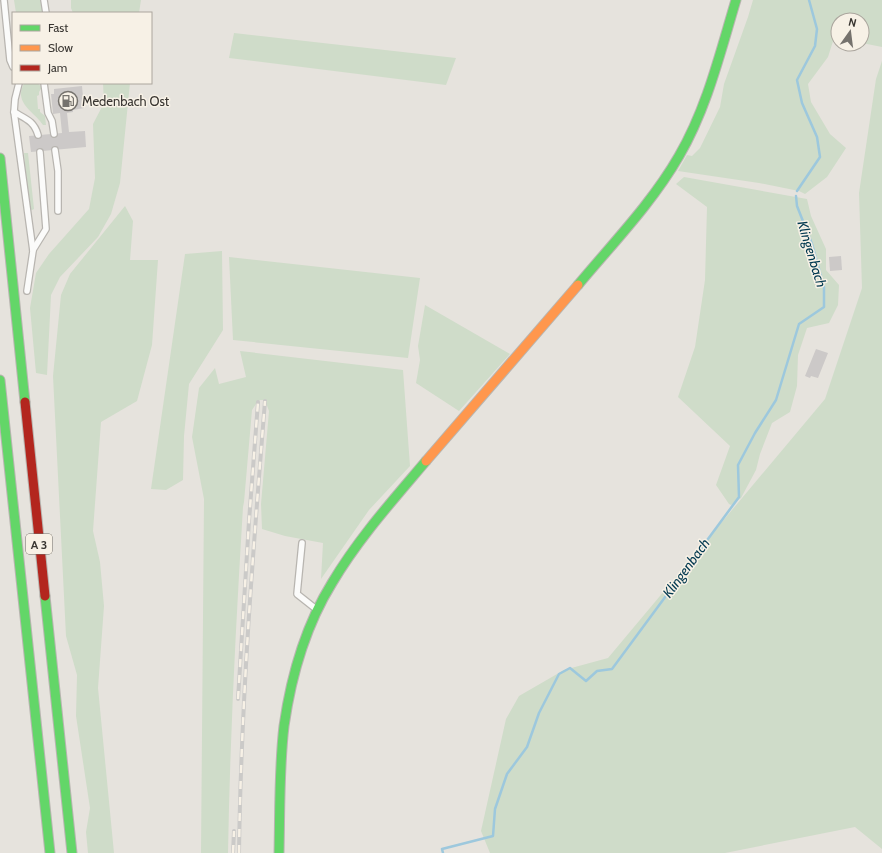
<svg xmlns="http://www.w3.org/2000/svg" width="882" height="853" font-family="Cabin,sans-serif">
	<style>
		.green { fill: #cfdcc9 }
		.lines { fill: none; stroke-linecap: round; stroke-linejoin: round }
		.stream { stroke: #9dc8dd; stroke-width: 2.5 }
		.building { fill: #ccc9c8 }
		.lane-casing { stroke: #b8b5b0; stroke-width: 8 }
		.fast-casing { stroke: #b8b5b0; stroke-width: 11 }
		.slow-casing { stroke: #b8b5b0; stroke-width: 11 }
		.jam-casing { stroke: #b8b5b0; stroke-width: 11 }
		.lane { stroke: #fbfbfa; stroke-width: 5.5 }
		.fast { stroke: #63d668; stroke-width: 9 }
		.slow { stroke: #ff974d; stroke-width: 9 }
		.jam { stroke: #b3261e; stroke-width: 9 }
		.rail-casing { stroke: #cbcac8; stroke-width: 4 }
		.rail { stroke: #f7f1e6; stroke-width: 2.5; stroke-dasharray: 8; stroke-linecap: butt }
		.labels { text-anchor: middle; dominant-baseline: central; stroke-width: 3; stroke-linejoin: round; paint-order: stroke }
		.shield { fill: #f7f1e6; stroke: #716d67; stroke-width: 1 }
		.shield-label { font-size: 12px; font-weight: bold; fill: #383531 }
		.poi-label { font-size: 13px; fill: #383531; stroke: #f7f1e6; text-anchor: start }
		.water-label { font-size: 14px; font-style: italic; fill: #023950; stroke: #f7f1e6 }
	</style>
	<rect width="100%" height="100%" fill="#e6e3dd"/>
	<!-- green -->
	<g class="green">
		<polygon points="14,0 41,0 43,13 16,13"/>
		<polygon points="71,0 141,0 139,13 73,13 71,8"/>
		<polygon points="753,0 882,0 882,47 862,43 862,20 838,20 838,38 834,38 828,57 808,84 811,102 830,134 846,148 827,177 805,194 799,191 759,183 678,171 687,155 692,156 700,148 720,107 724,84 748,17"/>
		<polygon points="234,33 456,58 446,85 229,58"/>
		<polygon points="882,61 882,849 855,827 725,853 490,853 481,831 506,719 519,696 564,670 608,658 825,399 862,288 859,193 876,79"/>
		<path d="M 24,83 L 37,83 L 42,87 L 39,92 L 39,95 L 37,96 L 38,109 L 40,109 L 40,112 L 45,116 L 46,125 L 43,125 C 37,115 20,106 21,93 C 21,90 23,86 24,83 Z"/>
		<polygon points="103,83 130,83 120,183 111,214 98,237 60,277 51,295 47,375 36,373 30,308 36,273 49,254 89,209 95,178 93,124 104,103"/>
		<polygon points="24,153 28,153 34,209 32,210 30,209 29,206"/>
		<polygon points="684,177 807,199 811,216 826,249 826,270 839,285 838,305 829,323 807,328 798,355 797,386 790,412 772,423 760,454 756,470 741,498 731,505 729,504 716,485 730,446 678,397 695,347 705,280 707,207 676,184"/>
		<polygon points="125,206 133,221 130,260 158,260 152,345 137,401 101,422 93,531 100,562 104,606 98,688 114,853 88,853 86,832 90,808 76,716 77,675 66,636 53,376 61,295 70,274"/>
		<polygon points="222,251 223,330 189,384 184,436 183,480 166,490 151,489 185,254"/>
		<polygon points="229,257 420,278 408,358 233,340"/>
		<polygon points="425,305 510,354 459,411 416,383 420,360 418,346"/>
		<path d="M 240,351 L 403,370 L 410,466 L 369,510 L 321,579 L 323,543 L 285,536 L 262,529 L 261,504 L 269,411 L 266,403 L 263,400 L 260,400 L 256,404 L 252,410 L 244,502 L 243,507 C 236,622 230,737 228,853 L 201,853 L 204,499 L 192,437 L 199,388 L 215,368 L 219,384 L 246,377 Z"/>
	</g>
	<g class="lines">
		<!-- stream -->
		<g class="stream">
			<polyline points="797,191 820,157 817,137 802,103 797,80 815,46 817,29 809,0"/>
			<polyline points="443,853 442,849 493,836 495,809 507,774 527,747 539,713 559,674 570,668 586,681 597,671 612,669 739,497 738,465 755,433 776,400 799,324 824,307 824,287 812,244 797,206 796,196"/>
		</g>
	</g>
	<!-- building -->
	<g class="building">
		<polygon points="82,86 84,108 73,110 73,112 67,113 69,132 85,131 86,147 31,152 29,136 62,133 60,113 53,114 51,94 54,94 54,89"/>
		<polygon points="841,256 842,270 830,271 829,257"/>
		<polygon points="816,349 828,353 818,378 811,376 810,378 805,376"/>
	</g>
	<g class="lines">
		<!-- lane casing -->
		<g class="lane-casing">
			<g id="lane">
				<polyline points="4,0 10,60 13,67"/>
				<polyline points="44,0 46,13"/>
				<polyline points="19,83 15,99 14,112 33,251 27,291"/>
				<polyline points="44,83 48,113 52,121 54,134"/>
				<path d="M 14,112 C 26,119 34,121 38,135"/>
				<polyline points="55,150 58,171 58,211"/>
				<polyline points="33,250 46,229 40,152"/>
				<polyline points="302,543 297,594 316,609"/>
			</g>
		</g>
		<!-- fast casing -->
		<g class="fast-casing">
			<g id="fast">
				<polyline points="0,158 25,402"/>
				<path d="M 578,285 C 613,243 652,203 679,156 C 707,108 720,53 736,0"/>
				<polyline points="0,380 50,853"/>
				<polyline points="45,596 72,853"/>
				<path d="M 279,853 C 280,811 279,768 284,726 C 291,677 306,625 332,583 C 358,539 393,500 426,461"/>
			</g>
		</g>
		<!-- slow casing -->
		<g class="slow-casing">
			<polyline id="slow" points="426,461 578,285"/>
		</g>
		<!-- jam casing -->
		<g class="jam-casing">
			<polyline id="jam" points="25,402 45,596"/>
		</g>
		<!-- lane -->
		<use href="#lane" class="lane"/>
		<!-- fast -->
		<use href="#fast" class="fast"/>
		<!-- slow -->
		<use href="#slow" class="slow"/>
		<!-- jam -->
		<use href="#jam" class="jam"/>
		<!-- rail casing -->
		<g class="rail-casing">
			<g id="rail">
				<polyline points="238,699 249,521 258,402"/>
				<polyline points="233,853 234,831"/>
				<path d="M 239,853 C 241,702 253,552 265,401"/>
			</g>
		</g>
		<!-- rail -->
		<use href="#rail" class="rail"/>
	</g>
	<!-- icons -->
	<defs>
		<g id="fuel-ring" transform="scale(1)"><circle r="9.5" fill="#f7f1e6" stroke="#75726d" stroke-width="1.5"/><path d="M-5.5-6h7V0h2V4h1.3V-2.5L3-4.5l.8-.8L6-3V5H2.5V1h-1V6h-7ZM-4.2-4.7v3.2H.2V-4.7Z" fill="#75726d"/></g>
	</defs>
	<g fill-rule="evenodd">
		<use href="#fuel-ring" x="68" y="101"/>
	</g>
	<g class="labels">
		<!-- shield labels -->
		<rect class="shield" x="26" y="534" width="26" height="20" rx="3"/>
		<g class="shield-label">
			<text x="39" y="544">A 3</text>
		</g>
		<!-- poi labels -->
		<g class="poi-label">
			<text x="82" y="101">Medenbach Ost</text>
		</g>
		<!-- water labels -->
		<g class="water-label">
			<text transform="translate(812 254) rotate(73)">Klingenbach</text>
			<text transform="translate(686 568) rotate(-54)">Klingenbach</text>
		</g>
	</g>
	<!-- legend -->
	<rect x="12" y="12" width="140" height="72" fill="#f7f1e6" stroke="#aba69e"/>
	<rect x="20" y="25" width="20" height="6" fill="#63d668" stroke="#aba69e"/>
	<text x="48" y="32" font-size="12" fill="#383531">Fast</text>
	<rect x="20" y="45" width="20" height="6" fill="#ff974d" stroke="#aba69e"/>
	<text x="48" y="52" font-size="12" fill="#383531">Slow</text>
	<rect x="20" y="65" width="20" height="6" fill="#b3261e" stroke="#aba69e"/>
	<text x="48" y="72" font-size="12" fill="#383531">Jam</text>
	<!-- north arrow -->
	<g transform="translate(850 32) rotate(14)"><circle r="19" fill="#f7f1e6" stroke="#aba69e"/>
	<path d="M0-3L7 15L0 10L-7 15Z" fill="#75726d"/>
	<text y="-6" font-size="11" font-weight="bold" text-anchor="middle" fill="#383531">N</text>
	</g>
</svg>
